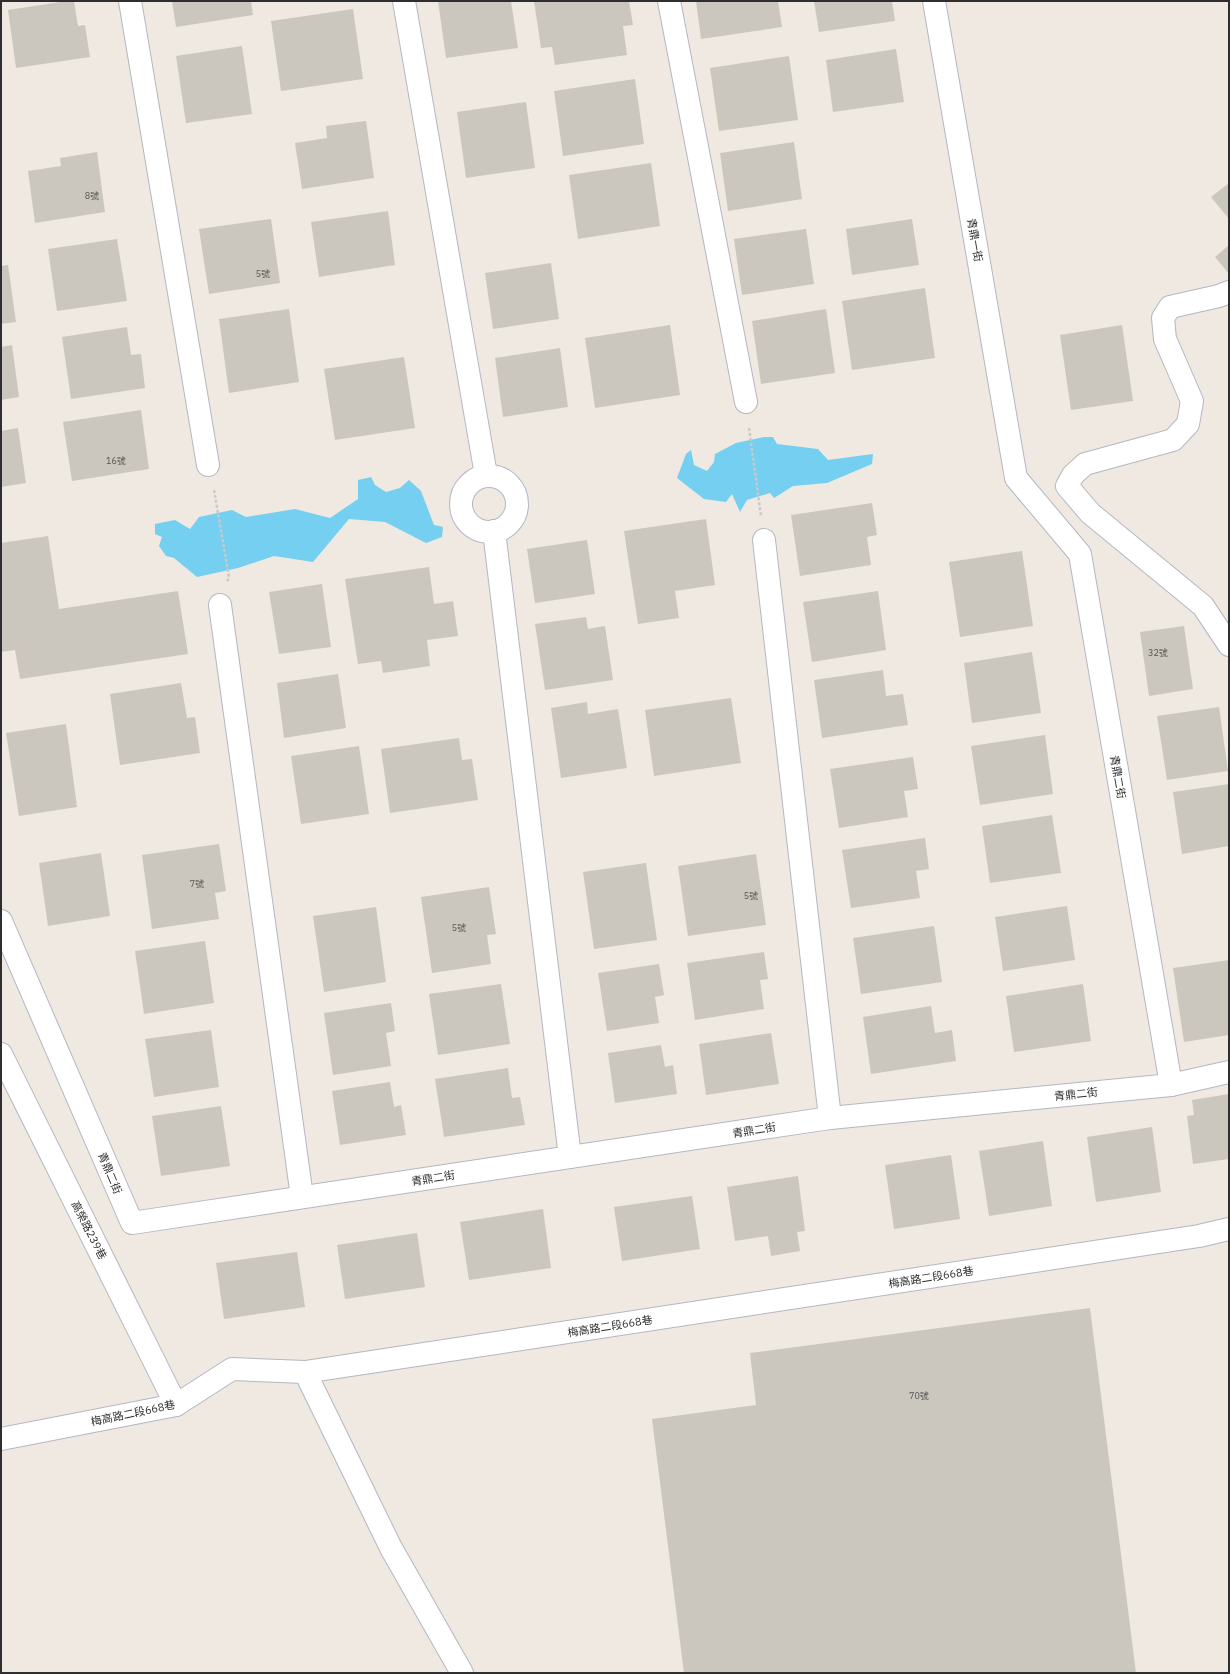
<svg xmlns="http://www.w3.org/2000/svg" width="1230" height="1674" font-family="'IBM Plex Sans','Noto Sans TC',sans-serif">
	<style>
		.water { fill: #75cff0 }
		.building { fill: #cbc7bf }
		.lines { fill: none; stroke-linecap: round; stroke-linejoin: round }
		.minor-casing { stroke: #b4b7c1; stroke-width: 24 }
		.path { stroke: #c9c9c9; stroke-width: 2.5; stroke-dasharray: 3 2; stroke-linecap: butt }
		.minor { stroke: #fff; stroke-width: 22 }
		.labels { text-anchor: middle; dominant-baseline: central; stroke-width: 3; stroke-linejoin: round; paint-order: stroke }
		.number-label { font-size: 9px; fill: #555452 }
		.street-label { font-size: 11px; fill: #2e2e2e; stroke: #fff }
	</style>
	<rect width="100%" height="100%" fill="#efe9e1"/>
	<!-- water -->
	<g class="water">
		<polygon points="764,437 773,437 777,444 818,449 828,460 873,454 872,464 827,483 793,486 774,498 770,493 747,500 740,512 732,494 726,502 704,499 677,478 686,454 691,450 694,465 707,471 714,462 715,454 736,443"/>
		<polygon points="371,477 375,485 386,492 400,488 409,480 421,491 434,525 443,527 442,537 426,543 385,522 349,519 313,562 274,556 238,568 197,577 174,558 166,556 159,546 162,537 155,534 155,524 175,520 190,529 199,517 232,510 246,517 295,509 330,518 358,499 358,480"/>
	</g>
	<!-- building -->
	<g class="building">
		<polygon points="67,1 74,1 78,26 85,25 90,57 16,68 8,10"/>
		<polygon points="172,1 251,1 253,15 176,27"/>
		<polygon points="438,1 511,1 518,48 446,58"/>
		<polygon points="534,1 629,1 633,25 623,26 627,55 555,65 552,47 541,48"/>
		<polygon points="696,1 778,1 782,27 701,39"/>
		<polygon points="814,1 892,1 895,21 819,32"/>
		<polygon points="353,9 363,79 281,91 271,21"/>
		<polygon points="242,46 252,114 186,123 176,56"/>
		<polygon points="896,49 904,102 833,112 826,60"/>
		<polygon points="789,56 798,120 719,131 710,68"/>
		<polygon points="635,79 644,144 563,156 554,91"/>
		<polygon points="526,102 535,168 466,178 457,112"/>
		<polygon points="366,121 374,178 302,189 295,143 327,138 326,126"/>
		<polygon points="794,142 802,199 728,211 720,153"/>
		<polygon points="97,152 105,212 35,223 28,171 61,166 60,158"/>
		<polygon points="651,163 660,226 578,239 569,175"/>
		<polygon points="1229,183 1229,219 1211,197"/>
		<polygon points="388,211 395,265 319,277 311,222"/>
		<polygon points="271,219 280,283 209,294 199,229"/>
		<polygon points="912,219 919,265 852,275 846,229"/>
		<polygon points="806,229 814,284 742,295 734,239"/>
		<polygon points="117,239 127,301 57,311 48,249"/>
		<polygon points="1229,245 1229,274 1215,257"/>
		<polygon points="551,263 559,319 493,329 485,273"/>
		<polygon points="8,265 16,322 1,324 1,266"/>
		<polygon points="925,288 935,358 852,370 842,301"/>
		<polygon points="289,309 299,382 229,393 219,319"/>
		<polygon points="826,309 835,373 761,384 752,321"/>
		<polygon points="670,325 680,395 595,408 585,338"/>
		<polygon points="1122,325 1133,401 1071,410 1060,335"/>
		<polygon points="127,327 131,355 141,354 145,388 71,399 62,337"/>
		<polygon points="12,345 19,397 1,400 1,347"/>
		<polygon points="560,348 568,407 503,417 495,358"/>
		<polygon points="404,357 415,428 335,440 324,369"/>
		<polygon points="141,410 149,469 72,481 63,422"/>
		<polygon points="18,428 26,483 1,487 1,431"/>
		<polygon points="872,503 877,535 867,537 871,565 800,576 791,515"/>
		<polygon points="706,519 715,585 675,591 679,618 638,624 624,531"/>
		<polygon points="48,536 59,609 178,591 188,654 20,679 15,650 1,652 1,543"/>
		<polygon points="587,540 595,594 535,603 527,549"/>
		<polygon points="1022,551 1033,626 960,637 949,562"/>
		<polygon points="429,567 434,604 453,601 458,636 427,640 430,666 383,673 381,661 358,664 345,579"/>
		<polygon points="322,584 331,647 279,654 269,592"/>
		<polygon points="878,591 886,650 812,662 803,602"/>
		<polygon points="586,617 588,629 605,626 613,680 545,690 535,624"/>
		<polygon points="1184,626 1193,689 1149,696 1140,632"/>
		<polygon points="1032,652 1041,713 972,723 964,663"/>
		<polygon points="883,670 886,696 903,694 908,725 822,738 814,680"/>
		<polygon points="338,674 346,728 284,738 277,683"/>
		<polygon points="181,683 187,718 195,717 200,753 120,765 110,694"/>
		<polygon points="731,698 741,763 654,776 645,710"/>
		<polygon points="587,702 588,714 618,709 627,768 561,778 551,708"/>
		<polygon points="1219,707 1228,771 1167,780 1157,716"/>
		<polygon points="66,724 77,807 19,816 6,733"/>
		<polygon points="1045,735 1053,794 980,805 971,746"/>
		<polygon points="459,738 462,760 472,759 478,800 390,813 381,749"/>
		<polygon points="359,746 369,814 301,824 291,756"/>
		<polygon points="913,757 918,789 904,791 908,817 839,828 830,769"/>
		<polygon points="1229,784 1229,846 1182,854 1173,792"/>
		<polygon points="1052,815 1061,873 990,883 982,826"/>
		<polygon points="925,838 929,869 916,871 920,898 851,908 842,850"/>
		<polygon points="219,844 226,891 215,893 219,919 152,929 142,855"/>
		<polygon points="101,853 110,916 48,926 39,863"/>
		<polygon points="756,854 766,925 688,936 678,866"/>
		<polygon points="646,863 657,940 594,949 583,872"/>
		<polygon points="489,887 496,934 487,935 491,964 432,973 421,897"/>
		<polygon points="1067,906 1075,960 1003,971 995,917"/>
		<polygon points="376,907 386,982 324,992 313,916"/>
		<polygon points="934,926 942,982 861,994 853,938"/>
		<polygon points="205,941 214,1003 144,1014 135,951"/>
		<polygon points="764,952 768,979 760,980 764,1009 695,1020 687,963"/>
		<polygon points="1229,960 1229,1035 1184,1042 1173,968"/>
		<polygon points="659,964 664,995 655,997 659,1023 607,1031 598,973"/>
		<polygon points="501,984 510,1044 438,1055 429,994"/>
		<polygon points="1083,984 1091,1041 1014,1052 1006,996"/>
		<polygon points="391,1003 395,1031 386,1033 391,1066 333,1075 324,1013"/>
		<polygon points="931,1006 935,1033 952,1030 956,1061 871,1074 863,1017"/>
		<polygon points="211,1030 219,1087 154,1097 145,1039"/>
		<polygon points="771,1033 779,1084 706,1095 699,1044"/>
		<polygon points="661,1045 665,1067 673,1065 677,1094 615,1103 608,1053"/>
		<polygon points="508,1068 512,1098 520,1097 525,1125 444,1137 435,1079"/>
		<polygon points="390,1082 394,1107 401,1105 406,1135 340,1145 332,1091"/>
		<polygon points="1229,1094 1229,1159 1193,1164 1187,1116 1194,1115 1192,1100"/>
		<polygon points="221,1106 230,1166 161,1176 152,1116"/>
		<polygon points="1152,1127 1161,1192 1096,1202 1087,1137"/>
		<polygon points="1043,1141 1052,1206 989,1216 979,1151"/>
		<polygon points="951,1155 960,1219 894,1229 885,1165"/>
		<polygon points="798,1176 805,1231 797,1232 800,1251 771,1256 768,1236 735,1241 727,1187"/>
		<polygon points="692,1196 700,1249 622,1261 614,1207"/>
		<polygon points="543,1209 551,1268 469,1280 460,1222"/>
		<polygon points="417,1233 425,1287 345,1299 337,1245"/>
		<polygon points="297,1252 305,1307 224,1319 216,1263"/>
		<polygon points="1090,1308 1136,1673 684,1673 652,1419 756,1405 750,1353"/>
	</g>
	<g class="lines">
		<!-- minor casing -->
		<g class="minor-casing">
			<g id="minor">
				<polyline points="130,1 208,465"/>
				<polyline points="404,1 486,475"/>
				<polyline points="669,1 746,402"/>
				<polyline points="1229,292 1219,296 1170,307 1163,318 1165,339 1192,401 1188,424 1173,440 1085,464 1073,475 1067,486 1090,513 1203,606 1229,645"/>
				<circle cx="489" cy="504" r="28"/>
				<polyline points="494,531 570,1157"/>
				<polyline points="764,540 830,1118"/>
				<polyline points="220,605 302,1197"/>
				<polyline points="1,921 132,1223 830,1118 1171,1085 1080,554 1016,478 934,1"/>
				<polyline points="1,1054 176,1405"/>
				<polyline points="1171,1085 1229,1072"/>
				<polyline points="305,1372 391,1548 462,1673"/>
				<polyline points="1,1439 176,1405 232,1369 305,1372 1199,1236 1229,1229"/>
			</g>
		</g>
		<!-- path -->
		<g class="path">
			<polyline points="749,428 761,516"/>
			<polyline points="214,490 229,577 227,582"/>
		</g>
		<!-- minor -->
		<use href="#minor" class="minor"/>
	</g>
	<g class="labels">
		<!-- number labels -->
		<g class="number-label">
			<text x="92" y="195">8號</text>
			<text x="263" y="273">5號</text>
			<text x="116" y="460">16號</text>
			<text x="1158" y="652">32號</text>
			<text x="197" y="883">7號</text>
			<text x="751" y="895">5號</text>
			<text x="459" y="927">5號</text>
			<text x="919" y="1395">70號</text>
		</g>
		<!-- street labels -->
		<g class="street-label">
			<text transform="translate(975 240) rotate(80)">青鼎一街</text>
			<text transform="translate(1118 777) rotate(80)">青鼎二街</text>
			<text transform="translate(1076 1094) rotate(-6)">青鼎二街</text>
			<text transform="translate(754 1130) rotate(-9)">青鼎二街</text>
			<text transform="translate(110 1173) rotate(67)">青鼎二街</text>
			<text transform="translate(433 1178) rotate(-9)">青鼎二街</text>
			<text transform="translate(89 1230) rotate(63)">高榮路239巷</text>
			<text transform="translate(931 1277) rotate(-9)">梅高路二段668巷</text>
			<text transform="translate(610 1326) rotate(-9)">梅高路二段668巷</text>
			<text transform="translate(133 1413) rotate(-12)">梅高路二段668巷</text>
		</g>
	</g>
	<!-- border -->
	<rect width="1230" height="1674" fill="none" stroke="#2e2e2e" stroke-width="4"/>
</svg>
